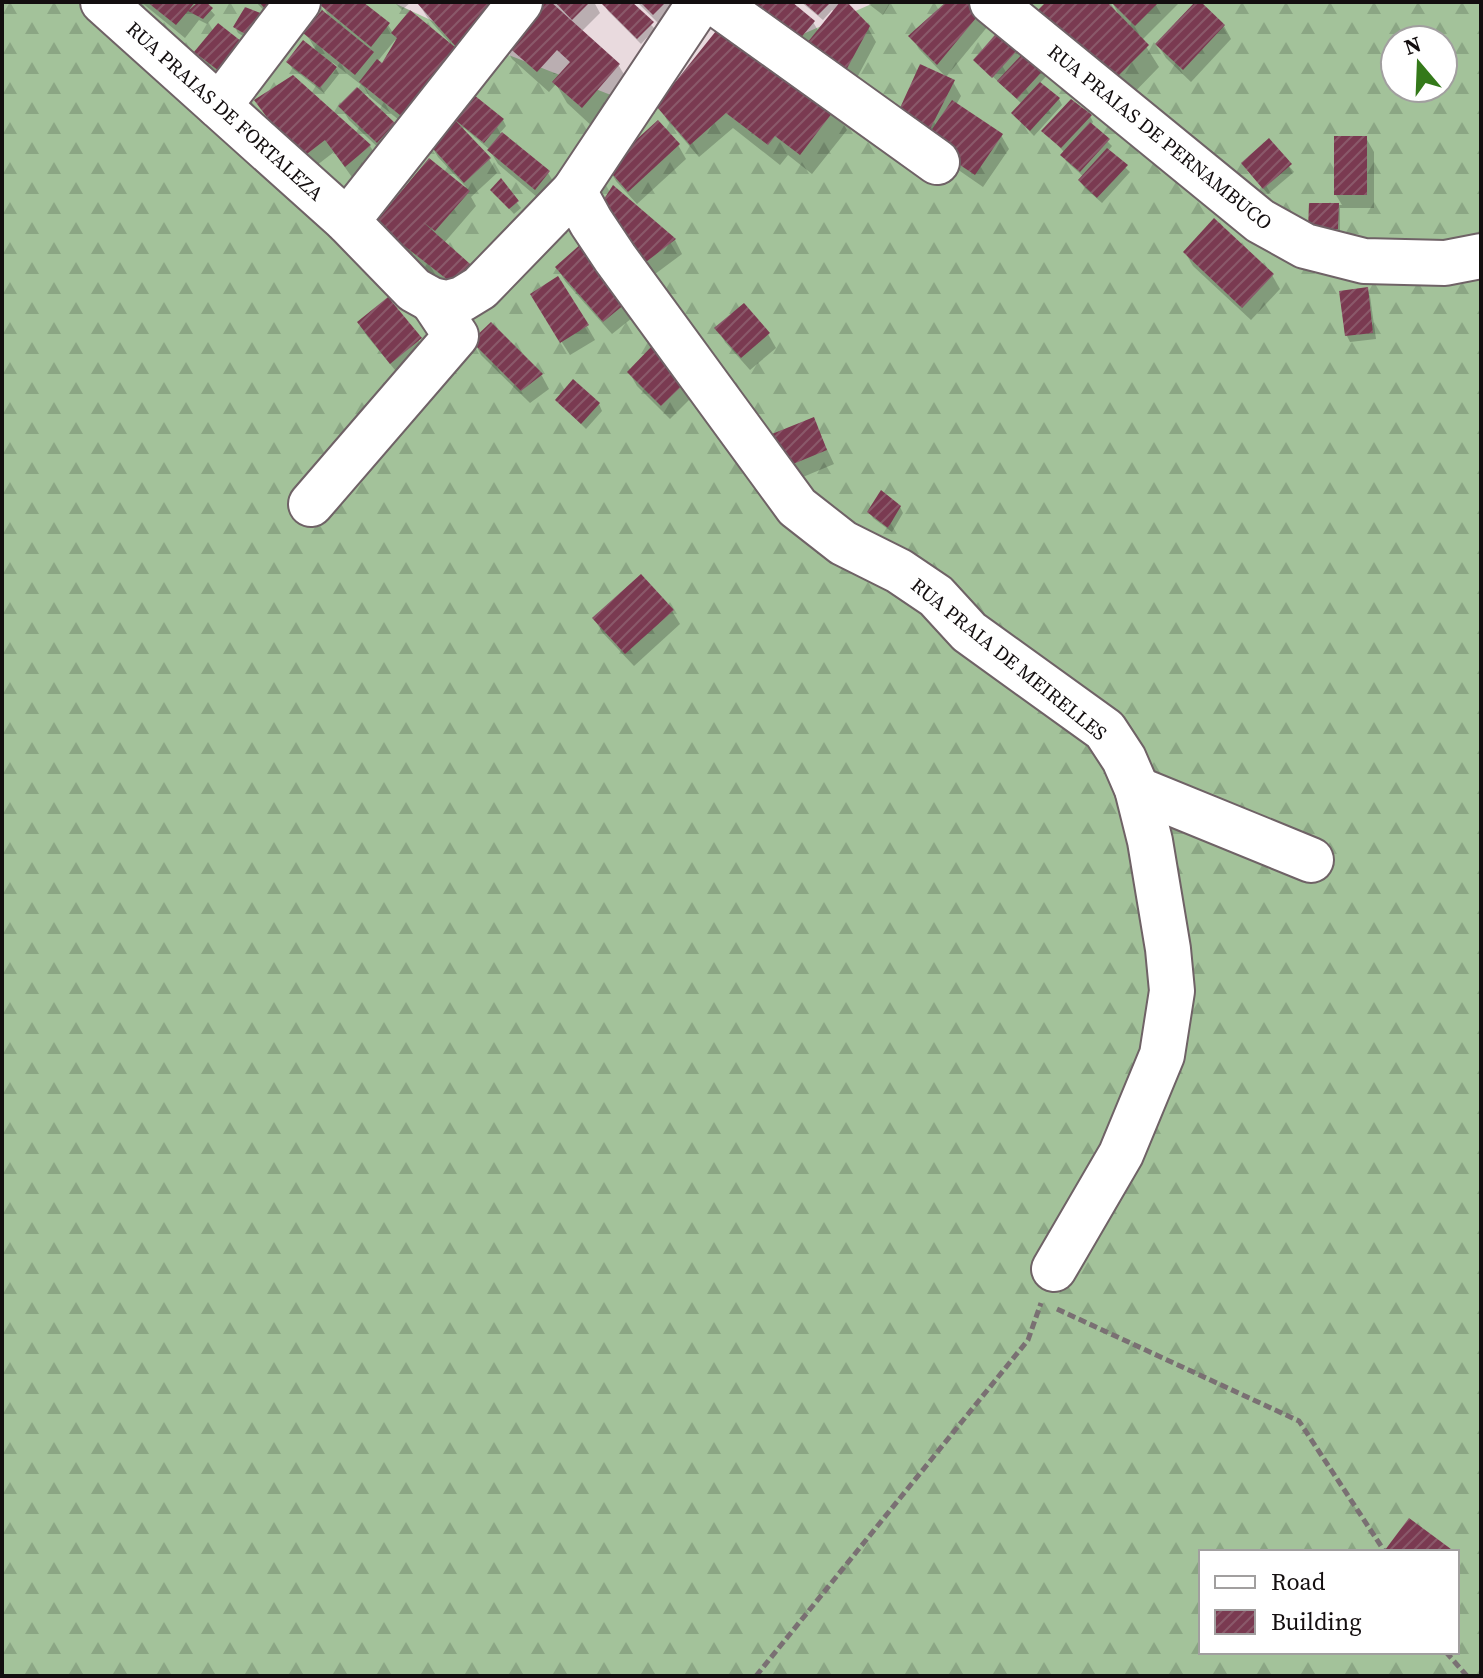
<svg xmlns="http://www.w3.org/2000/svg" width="1483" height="1678" font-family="'Source Serif 4',serif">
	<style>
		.forest { fill: url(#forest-firs); fill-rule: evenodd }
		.shadow { fill: #0003; fill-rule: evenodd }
		.building { fill: url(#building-hatch) }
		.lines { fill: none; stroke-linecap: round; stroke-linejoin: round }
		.minor-casing { stroke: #6f6266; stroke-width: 48 }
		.path { stroke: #7a7073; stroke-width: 5; stroke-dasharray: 8 4; stroke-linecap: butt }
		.minor { stroke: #fff; stroke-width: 44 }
		.labels { text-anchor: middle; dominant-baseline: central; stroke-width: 8; stroke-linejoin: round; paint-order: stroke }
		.street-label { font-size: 20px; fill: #130e0f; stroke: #fff }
	</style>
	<defs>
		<pattern id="forest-firs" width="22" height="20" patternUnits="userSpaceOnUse" patternTransform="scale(2)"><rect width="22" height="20" fill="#a3c29a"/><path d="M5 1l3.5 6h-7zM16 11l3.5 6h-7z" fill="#8ba684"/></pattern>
		<pattern id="building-hatch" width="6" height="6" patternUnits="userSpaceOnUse" patternTransform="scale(2)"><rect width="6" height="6" fill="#7a3a51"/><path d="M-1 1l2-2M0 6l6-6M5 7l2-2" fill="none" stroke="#8a596a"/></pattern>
	</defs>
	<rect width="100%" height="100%" fill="#e9dade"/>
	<!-- forest -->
	<path class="forest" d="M 2,2 L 392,2 L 493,49 L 639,106 L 876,2 L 1481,2 L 1481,1676 L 2,1676 ZM 1395,40 L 1443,40 L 1443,88 L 1395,88 ZM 1201,1552 L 1457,1552 L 1457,1652 L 1201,1652 Z"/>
	<!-- shadow -->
	<g class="shadow">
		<polygon points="141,2 193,2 196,7 203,2 215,15 207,24 199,20 185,38"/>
		<polygon points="256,2 295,2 262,47 238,33 235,27 272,19"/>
		<path d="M 324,2 L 360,2 L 388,25 L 393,33 L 449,45 L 450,43 L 427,17 L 419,4 L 421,2 L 494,2 L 419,136 L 369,96 L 364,87 L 332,62 L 339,74 L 324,93 L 292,68 L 288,62 L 318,54 L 306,33 L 330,19 L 322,4 ZM 395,40 L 397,41 L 382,66 L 377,62 Z"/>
		<polygon points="394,2 411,2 402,10"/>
		<polygon points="548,2 554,6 551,2 594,2 600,13 581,32 619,66 631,86 594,128 567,103 556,84 549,92 512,59 500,38"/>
		<polygon points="607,2 629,2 655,29 641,44 608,11 605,5"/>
		<polygon points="637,2 681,2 662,27"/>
		<polygon points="789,2 813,22 819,32 835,12 832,10 823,20 801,2 844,2 868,28 876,42 852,87 801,60"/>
		<polygon points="866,2 891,2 883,15"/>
		<polygon points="949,2 960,2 988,26 946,77 919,49 911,36"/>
		<polygon points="1049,2 1104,2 1119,15 1112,2 1180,2 1142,40 1159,67 1124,103"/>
		<polygon points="1198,2 1224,26 1231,39 1191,82 1166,58 1158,45"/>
		<polygon points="218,26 235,89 204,66 196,53"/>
		<polygon points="1002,30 1049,73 1039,84 1059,99 1062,105 1034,136 1013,114 1022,104 975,60"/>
		<polygon points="953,82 961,96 956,105 1001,135 1009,149 983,187 905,133"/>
		<polygon points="257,101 370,146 378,159 354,180 334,152 308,172"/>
		<polygon points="659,106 835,110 847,130 812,174 788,155 780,165 733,128 699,157 667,120"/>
		<polygon points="341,107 394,124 402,138 386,155 349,120"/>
		<polygon points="1090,116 1093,122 1091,125 1112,146 1108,151 1130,172 1102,203 1084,187 1080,181 1084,177 1066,161 1063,155 1065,153 1044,131"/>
		<polygon points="456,120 503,120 506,126 500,133 548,173 556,186 543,202 498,164 489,149 464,128 462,130 489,159 497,173 471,197 476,206 444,243 470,303 385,237 466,187 438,157 430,144"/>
		<polygon points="1366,138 1374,152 1374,208 1340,208 1340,235 1314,235 1311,205 1342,205 1336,195"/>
		<polygon points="1268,141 1294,172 1268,194 1247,170"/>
		<polygon points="678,145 686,159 637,204 616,181 608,167"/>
		<polygon points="500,181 521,208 514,214 492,190"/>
		<polygon points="614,188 675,240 682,254 651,277"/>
		<polygon points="1185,252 1272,275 1280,289 1251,320 1193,266"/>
		<polygon points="557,267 637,314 612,334 565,281"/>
		<polygon points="1367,290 1370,296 1376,339 1350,342 1347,336"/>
		<polygon points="388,300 428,353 400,376 367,336 359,323"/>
		<polygon points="540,308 587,326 595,340 570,355"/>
		<polygon points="491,324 542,376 549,389 530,403 481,355 474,341"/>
		<polygon points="717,328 768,334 776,348 750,370 725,342"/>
		<polygon points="652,349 694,395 670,419 637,386 629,372"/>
		<polygon points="557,400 599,404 602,411 586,429"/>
		<polygon points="813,420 834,464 791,482 783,469"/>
		<polygon points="900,507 903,513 892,532 873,518 870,512"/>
		<polygon points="672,611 680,624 634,666 602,632 594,618"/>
		<polygon points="1410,1521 1452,1552 1389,1552"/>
	</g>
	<!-- building -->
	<g class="building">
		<polygon points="147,2 195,2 188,11 198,2 206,2 213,8 203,19 188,11 176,25"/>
		<polygon points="259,2 290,2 259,42 233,27 245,7 273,18"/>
		<polygon points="321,2 363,2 390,23 371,47 319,4"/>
		<polygon points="418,2 496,2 458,49 417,3"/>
		<polygon points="530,2 551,2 620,64 582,108 552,82 570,62 557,50 537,72 498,38"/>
		<polygon points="555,2 590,2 572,20"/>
		<polygon points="604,2 632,2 654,22 637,39 602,4"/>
		<polygon points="640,2 666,2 653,15"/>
		<polygon points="731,2 792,2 815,21 792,48"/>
		<polygon points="803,2 831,2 818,15"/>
		<polygon points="840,2 847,2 870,26 844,74 803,48"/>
		<polygon points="946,2 965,2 982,11 937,65 908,36"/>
		<polygon points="1046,2 1107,2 1149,45 1111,83 1032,16"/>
		<polygon points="1111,2 1159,2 1135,26"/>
		<polygon points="1195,2 1201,2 1225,25 1183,70 1155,44"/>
		<polygon points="322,10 374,52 355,75 303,33"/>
		<polygon points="410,10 462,53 411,124 359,82 377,59 382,63 397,38 391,33"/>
		<polygon points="724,21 836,108 800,155 775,136 768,145 726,113 690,145 656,106"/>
		<polygon points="218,23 251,49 227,77 194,52"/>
		<polygon points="1002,27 1023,44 992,78 973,60"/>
		<polygon points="303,40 337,67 320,88 286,62"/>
		<polygon points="1027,49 1047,66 1017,99 997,81"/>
		<polygon points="920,64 955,80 924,141 895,119"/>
		<polygon points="293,75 371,145 345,167 325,140 299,160 254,100"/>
		<polygon points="1040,82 1060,98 1030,131 1011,113"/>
		<polygon points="357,87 395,123 377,143 338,106"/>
		<polygon points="474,95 504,119 484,143 454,119 491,158 464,183 428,143"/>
		<polygon points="1071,99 1092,115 1061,148 1041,131"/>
		<polygon points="952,100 1003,134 975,175 924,141"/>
		<polygon points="658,120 680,144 628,192 606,167"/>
		<polygon points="1090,122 1110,139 1080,172 1060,155"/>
		<polygon points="502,132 550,171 535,190 487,150"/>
		<rect x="1334" y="136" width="33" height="59"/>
		<polygon points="1269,138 1292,164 1263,189 1241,163"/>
		<polygon points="1107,148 1128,165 1097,198 1078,180"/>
		<polygon points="429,158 470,191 435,231 423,222 478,271 462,291 375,223"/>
		<polygon points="501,178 519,201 509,209 490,190"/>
		<polygon points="613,185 676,239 642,265 597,210"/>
		<polygon points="1309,203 1339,203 1338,229 1308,229"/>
		<polygon points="1214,218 1274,274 1242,308 1183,252"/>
		<polygon points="582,243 631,299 603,322 555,267"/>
		<polygon points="558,276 589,325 560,343 530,294"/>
		<polygon points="1368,287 1373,333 1345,336 1339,291"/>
		<polygon points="388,297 422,338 390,364 357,322"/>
		<polygon points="744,303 770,333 741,358 714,328"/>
		<polygon points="491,322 543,374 521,391 471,341"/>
		<polygon points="652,346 688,380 661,406 627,372"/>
		<polygon points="573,379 600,403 581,424 555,400"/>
		<polygon points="814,417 827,450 781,469 767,436"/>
		<polygon points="881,490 901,506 888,528 867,512"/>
		<polygon points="641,574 674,610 625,654 592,618"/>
		<polygon points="1409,1518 1455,1552 1385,1550"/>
	</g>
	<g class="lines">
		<!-- minor casing -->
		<g class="minor-casing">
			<g id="minor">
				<polyline points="103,2 347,221 414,290 432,300 447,303 462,299 480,288 574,191 700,2"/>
				<polyline points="714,2 937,162"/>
				<polyline points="992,2 1260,221 1305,246 1364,261 1445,263 1481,256"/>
				<polyline points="219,106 298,2"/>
				<polyline points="574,191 591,222 615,258 797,507 843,543 899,571 936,596 969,632 1105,730 1124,759 1137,789 1150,841 1168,949 1172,991 1162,1055 1121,1154 1054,1269"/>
				<polyline points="347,221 520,2"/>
				<polyline points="311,504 456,336 432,300"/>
				<polyline points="1137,789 1311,860"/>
			</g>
		</g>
		<!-- path -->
		<g class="path">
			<polyline points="1057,1309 1299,1421 1385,1552"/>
			<polyline points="1446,1652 1467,1676"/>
			<polyline points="756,1676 1028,1340 1041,1303"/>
		</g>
		<!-- minor -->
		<use href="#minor" class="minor"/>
	</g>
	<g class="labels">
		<!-- street labels -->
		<g class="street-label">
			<text transform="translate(225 111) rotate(42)">RUA PRAIAS DE FORTALEZA</text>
			<text transform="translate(1160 137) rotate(39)">RUA PRAIAS DE PERNAMBUCO</text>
			<text transform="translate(1009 659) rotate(39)">RUA PRAIA DE MEIRELLES</text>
		</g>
	</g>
	<!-- border -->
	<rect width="1483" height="1678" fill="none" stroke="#130e0f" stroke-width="8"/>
	<!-- legend -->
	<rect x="1199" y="1550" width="260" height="104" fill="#ffffff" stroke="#a19f9f" stroke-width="2"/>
	<rect x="1215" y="1576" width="40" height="12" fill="#ffffff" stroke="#a19f9f" stroke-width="2"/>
	<text x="1271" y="1590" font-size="24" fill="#130e0f">Road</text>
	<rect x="1215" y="1610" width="40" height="24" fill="url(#building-hatch)" stroke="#a19f9f" stroke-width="2"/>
	<text x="1271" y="1630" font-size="24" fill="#130e0f">Building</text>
	<!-- north arrow -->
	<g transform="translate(1419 64) rotate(341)"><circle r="38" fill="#ffffff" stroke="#a19f9f" stroke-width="2"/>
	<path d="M0-6L14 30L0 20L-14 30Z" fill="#34791a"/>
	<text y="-12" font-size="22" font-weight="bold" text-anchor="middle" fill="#130e0f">N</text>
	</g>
</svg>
